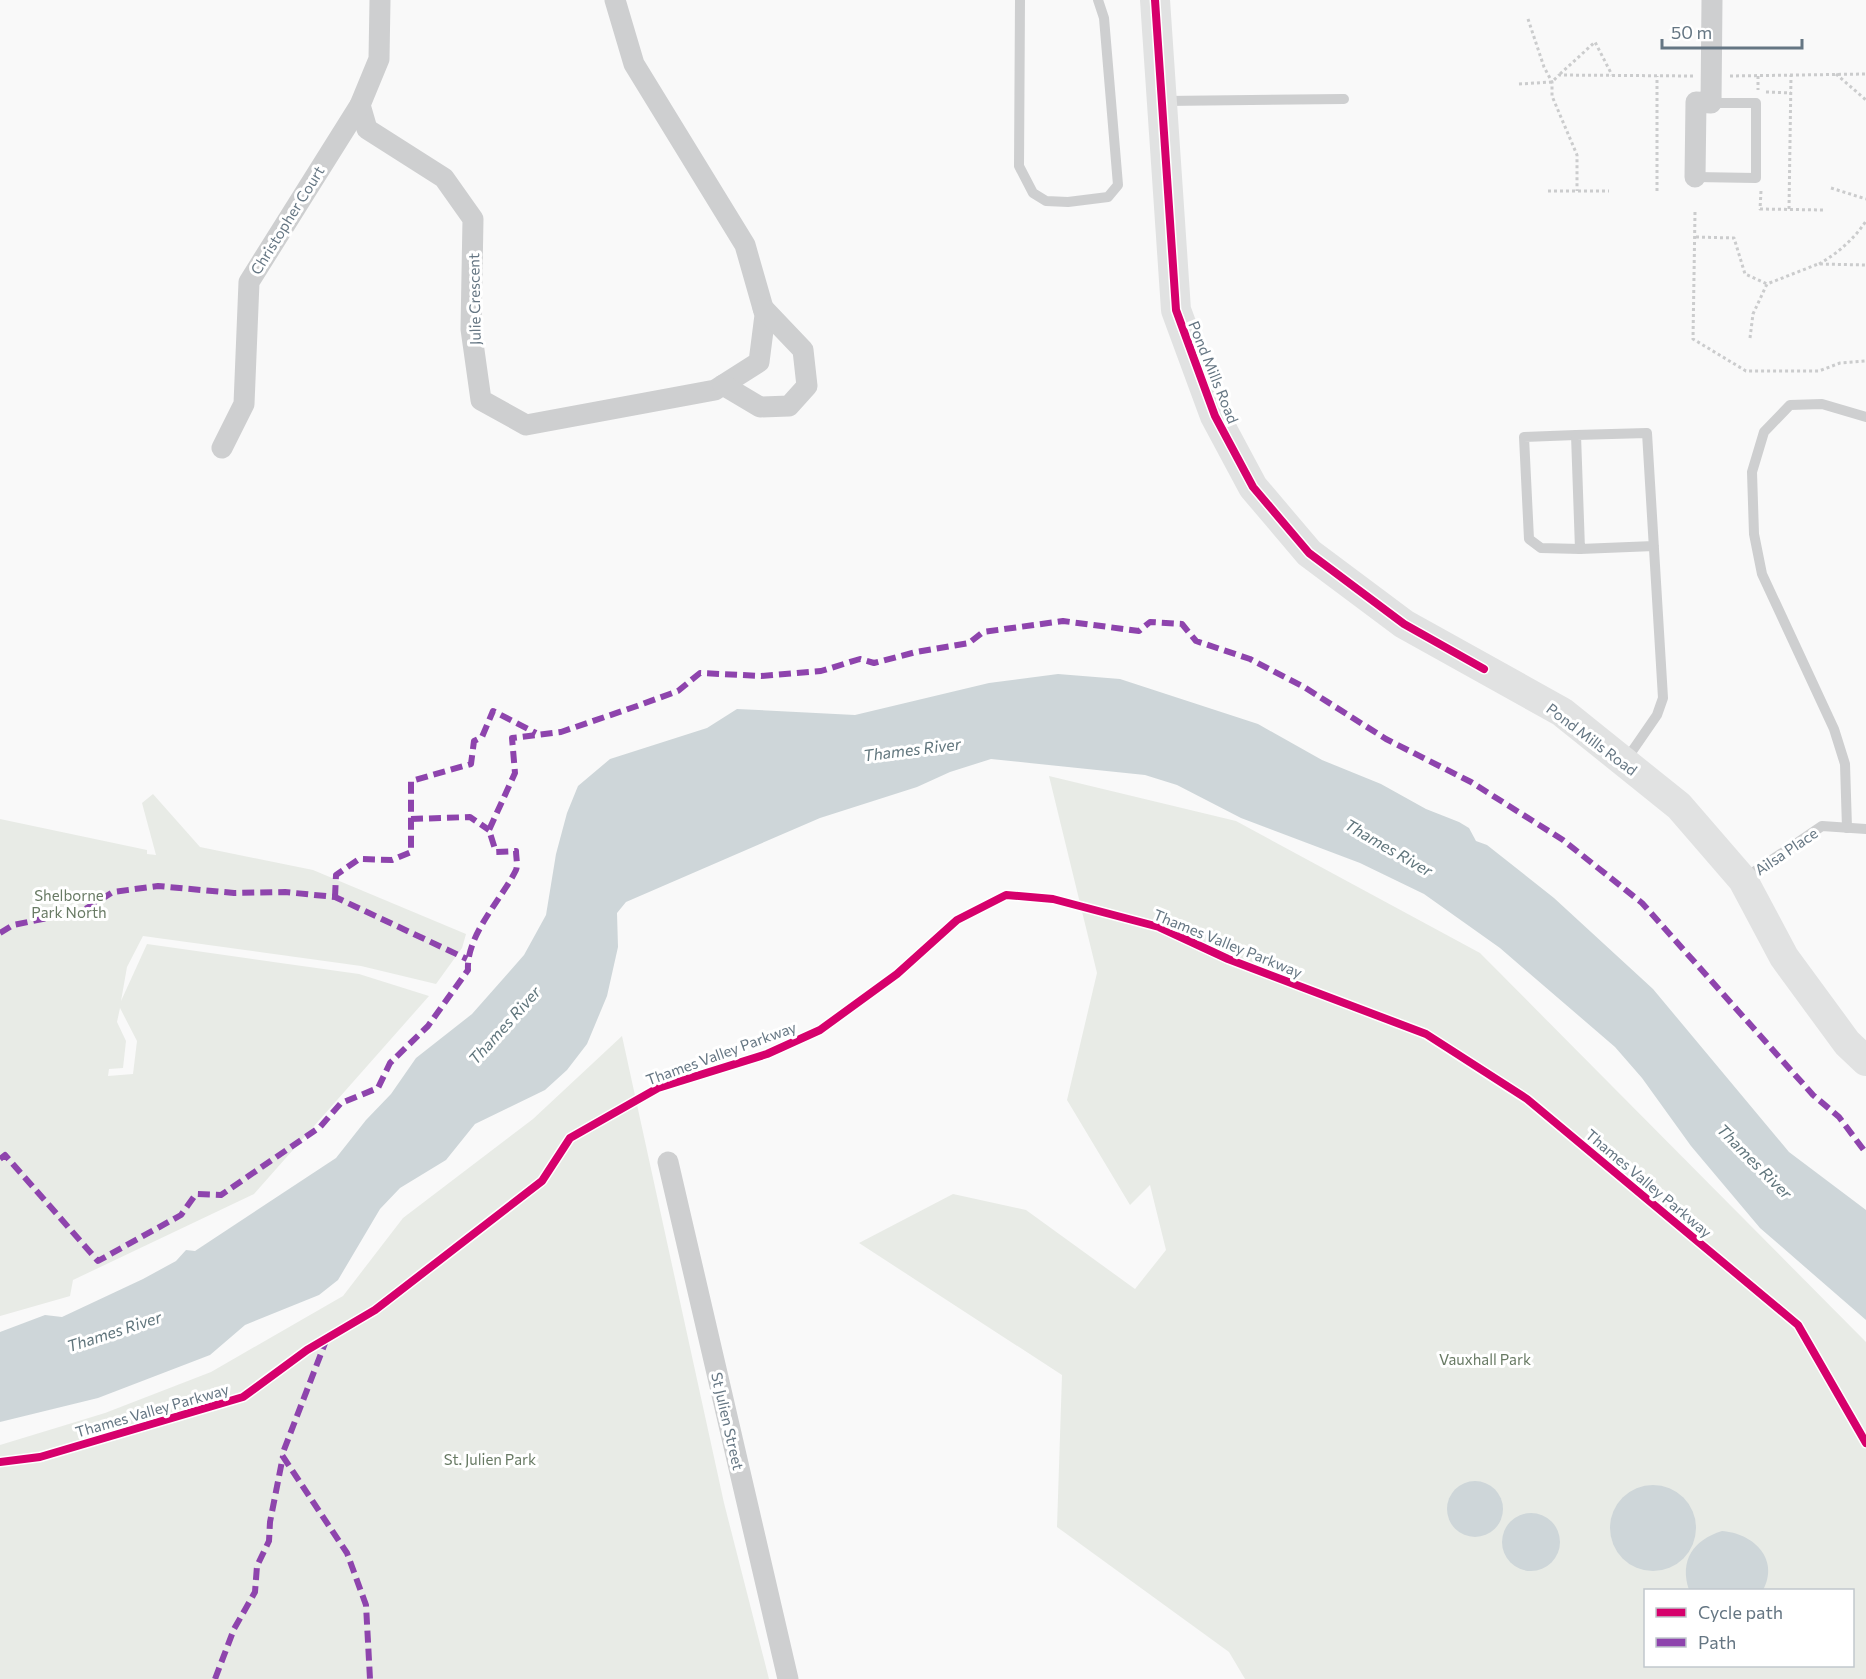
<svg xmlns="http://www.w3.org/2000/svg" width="1866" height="1679" font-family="Commissioner,sans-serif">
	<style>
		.green { fill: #e8ebe6; fill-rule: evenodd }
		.water { fill: #ced6d9 }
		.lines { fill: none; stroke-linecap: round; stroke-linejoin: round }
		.path { stroke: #cbcccd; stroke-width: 3; stroke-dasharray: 3 3; stroke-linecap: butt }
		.lane { stroke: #cecfd0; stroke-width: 10 }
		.street { stroke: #cecfd0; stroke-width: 21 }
		.secondary { stroke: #e1e2e2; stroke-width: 30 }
		.quiet { stroke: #8e44ad; stroke-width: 6; stroke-dasharray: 12 6; stroke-linecap: butt }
		.cycleway-casing { stroke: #fff; stroke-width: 11 }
		.cycleway { stroke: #d6006c; stroke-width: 8 }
		.labels { text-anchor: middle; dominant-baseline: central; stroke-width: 6; stroke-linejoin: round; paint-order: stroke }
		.street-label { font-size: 15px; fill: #657683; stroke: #fff }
		.park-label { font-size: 15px; fill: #687a64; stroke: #fff }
		.water-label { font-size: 16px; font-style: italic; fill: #60757c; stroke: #fff }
	</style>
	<rect width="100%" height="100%" fill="#f9f9f9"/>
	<!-- green -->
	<g class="green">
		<path d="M 1049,776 L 1236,821 L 1480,953 L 1866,1342 L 1866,1679 L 1245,1679 L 1229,1652 L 1057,1527 L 1062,1375 L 859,1243 L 953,1194 L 1026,1210 L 1135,1289 L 1166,1250 L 1150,1185 L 1130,1205 L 1067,1100 L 1097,973 ZM 1646,1590 L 1852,1590 L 1852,1666 L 1646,1666 Z"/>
		<path d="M 153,794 L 200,847 L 313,870 L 466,934 L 462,948 L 436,984 L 361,966 L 143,936 L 127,967 L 121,1001 L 147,944 L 359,974 L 429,996 L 254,1194 L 73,1280 L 70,1296 L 0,1316 L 0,819 L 147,850 L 147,854 L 156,855 L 142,803 ZM 120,1008 L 137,1041 L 133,1074 L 108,1076 L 109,1069 L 123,1068 L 126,1041 L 117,1022 Z"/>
		<polygon points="622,1036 724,1503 769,1679 0,1679 0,1445 105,1413 211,1372 343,1296 403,1218 533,1119"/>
	</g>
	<!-- water -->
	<g class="water">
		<polygon points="1058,674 1120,679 1258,724 1322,760 1381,784 1426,809 1459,822 1469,828 1476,841 1487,845 1554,898 1653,989 1789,1152 1866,1210 1866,1320 1760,1228 1691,1146 1642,1078 1615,1047 1500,948 1424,894 1360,863 1241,818 1177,785 1145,775 991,759 950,772 917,787 820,818 626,902 617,913 618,947 607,996 587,1044 567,1070 545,1090 475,1124 446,1160 400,1188 380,1209 338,1280 319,1295 245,1325 210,1355 98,1398 0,1422 0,1332 45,1315 62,1317 143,1279 176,1261 186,1250 195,1251 336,1158 366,1120 391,1094 416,1058 472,1014 524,955 546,915 556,854 567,813 578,786 610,759 707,728 737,709 855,715 989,683"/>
		<circle cx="1475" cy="1509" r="28"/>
		<circle cx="1653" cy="1528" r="43"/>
		<circle cx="1531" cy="1542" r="29"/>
		<path d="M 1722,1531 C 1752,1533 1780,1558 1763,1590 L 1689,1590 C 1679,1561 1693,1540 1722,1531 Z"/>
	</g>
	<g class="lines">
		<!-- path -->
		<g class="path">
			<polyline points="1528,19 1544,67 1552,82 1552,96 1577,155 1577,191"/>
			<polyline points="1560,74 1595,42 1612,75"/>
			<polyline points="1836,74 1866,100"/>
			<polyline points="1730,76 1866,74"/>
			<polyline points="1758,76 1758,90"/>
			<polyline points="1519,84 1552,82 1559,75 1693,76"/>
			<polyline points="1766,92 1791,93"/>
			<polyline points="1831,188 1866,199"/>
			<polyline points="1548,191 1609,191"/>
			<polyline points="1657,191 1657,76"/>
			<polyline points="1761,191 1760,209 1824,210"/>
			<polyline points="1789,209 1791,75"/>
			<polyline points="1695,212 1693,339 1746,371 1819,371 1840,363 1866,361"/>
			<polyline points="1696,237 1734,238 1745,274 1767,284"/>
			<path d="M 1819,264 C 1838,253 1854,239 1866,221"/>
			<polyline points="1750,338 1753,314 1767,284 1818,264 1866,265"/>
		</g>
		<!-- lane -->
		<g class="lane">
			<polyline points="1020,0 1019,166 1033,193 1046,201 1068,202 1108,197 1118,185 1104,18 1098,0"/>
			<polyline points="1165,101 1344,99"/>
			<polyline points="1695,177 1756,178 1756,103 1711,103"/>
			<polyline points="1576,435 1524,437 1529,539 1541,548 1580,549"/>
			<polyline points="1626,760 1657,715 1663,698 1647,433 1576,435 1580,549 1654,546"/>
			<polyline points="1847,828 1845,764 1834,729 1762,574 1754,534 1752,472 1764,432 1790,405 1822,404 1866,417"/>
			<polyline points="1745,878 1822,826 1866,829"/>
		</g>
		<!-- street -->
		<g class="street">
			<polyline points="360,105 367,129 444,178 473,219 471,329 481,400 526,425 715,390 759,362 765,315 745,245 634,64 615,0"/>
			<polyline points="1695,177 1696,102 1711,103 1712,0"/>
			<polyline points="723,385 760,407 789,406 807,386 803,350 763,308"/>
			<polyline points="222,448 244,404 249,282 360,105 379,59 380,0"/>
			<polyline points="668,1162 788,1679"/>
		</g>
		<!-- secondary -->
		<polyline class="secondary" points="1155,0 1176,310 1215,416 1253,487 1309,553 1404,624 1562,712 1679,806 1743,880 1784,957 1847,1043 1866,1061"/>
		<!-- quiet -->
		<g class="quiet">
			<polyline points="411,819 470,817 489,830"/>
			<polyline points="335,897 336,875 359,859 392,860 411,852 411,781 471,764 474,741 482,737 493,711 536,733"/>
			<polyline points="0,933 13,925 82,911 113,892 158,886 234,893 285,892 335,897 467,959"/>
			<path d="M 0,1159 L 5,1155 L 98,1261 L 181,1215 L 196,1194 L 221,1195 L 320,1127 L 341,1103 L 378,1088 L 390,1063 L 428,1026 L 468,970 C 466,935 502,899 516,870 C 518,865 516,857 516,851 L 496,852 L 489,830 L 515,773 L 512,738 L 561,732 L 637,706 L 678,691 L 700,673 L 761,676 L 821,671 L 860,659 L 874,663 L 916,652 L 969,643 L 983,632 L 1063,621 L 1139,631 L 1150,622 L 1182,624 L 1196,641 L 1250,659 L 1304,687 L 1386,739 L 1471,782 L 1563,840 L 1642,903 L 1813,1095 L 1839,1117 L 1866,1153"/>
			<polyline points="327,1338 282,1455 347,1553 366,1605 370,1679"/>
			<polyline points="215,1679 234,1629 255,1592 257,1566 269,1541 270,1522 283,1456"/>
		</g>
		<!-- cycleway casing -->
		<g class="cycleway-casing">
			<g id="cycleway">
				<polyline points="1155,0 1176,310 1215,416 1253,487 1309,553 1404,624 1484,669"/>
				<polyline points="0,1462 40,1457 243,1397 307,1350 375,1310 542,1181 570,1138 658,1088 767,1054 820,1030 897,974 957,920 1006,895 1053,899 1159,927 1228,959 1426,1034 1527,1099 1798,1325 1866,1443"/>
			</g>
		</g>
		<!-- cycleway -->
		<use href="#cycleway" class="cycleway"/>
	</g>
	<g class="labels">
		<!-- street labels -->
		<g class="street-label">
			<text transform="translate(287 220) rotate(-58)">Christopher Court</text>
			<text transform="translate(474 299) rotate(-91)">Julie Crescent</text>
			<text transform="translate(1214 372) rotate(68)">Pond Mills Road</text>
			<text transform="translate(1592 739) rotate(37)">Pond Mills Road</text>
			<text transform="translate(1786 851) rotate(-34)">Ailsa Place</text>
			<text transform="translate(1228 943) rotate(22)">Thames Valley Parkway</text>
			<text transform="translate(721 1053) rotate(-20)">Thames Valley Parkway</text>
			<text transform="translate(1649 1183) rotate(40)">Thames Valley Parkway</text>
			<text transform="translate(152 1410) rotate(-16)">Thames Valley Parkway</text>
			<text transform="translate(728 1421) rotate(77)">St Julien Street</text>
		</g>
		<!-- park labels -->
		<g class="park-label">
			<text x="69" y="895">Shelborne<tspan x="69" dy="17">Park North</tspan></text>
			<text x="1485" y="1359">Vauxhall Park</text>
			<text x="490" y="1459">St. Julien Park</text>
		</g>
		<!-- water labels -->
		<g class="water-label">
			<text transform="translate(912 749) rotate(-7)">Thames River</text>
			<text transform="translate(1389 847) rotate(30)">Thames River</text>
			<text transform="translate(504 1025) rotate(-48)">Thames River</text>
			<text transform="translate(1755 1161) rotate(45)">Thames River</text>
			<text transform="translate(114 1331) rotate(-18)">Thames River</text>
		</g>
	</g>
	<!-- legend -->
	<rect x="1644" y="1589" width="210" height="78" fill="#ffffff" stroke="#c1c8cd" stroke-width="1.5"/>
	<rect x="1656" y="1608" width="30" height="9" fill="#d6006c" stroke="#c1c8cd" stroke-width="1.5"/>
	<text x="1698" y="1619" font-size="18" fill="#657683">Cycle path</text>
	<rect x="1656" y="1638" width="30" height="9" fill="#8e44ad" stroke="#c1c8cd" stroke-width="1.5"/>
	<text x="1698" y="1649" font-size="18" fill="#657683">Path</text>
	<!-- scale -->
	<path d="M1662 39v9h140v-9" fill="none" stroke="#657683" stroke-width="3"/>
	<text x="1671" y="39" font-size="18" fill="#657683" stroke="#ffffff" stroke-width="4.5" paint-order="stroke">50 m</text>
</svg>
